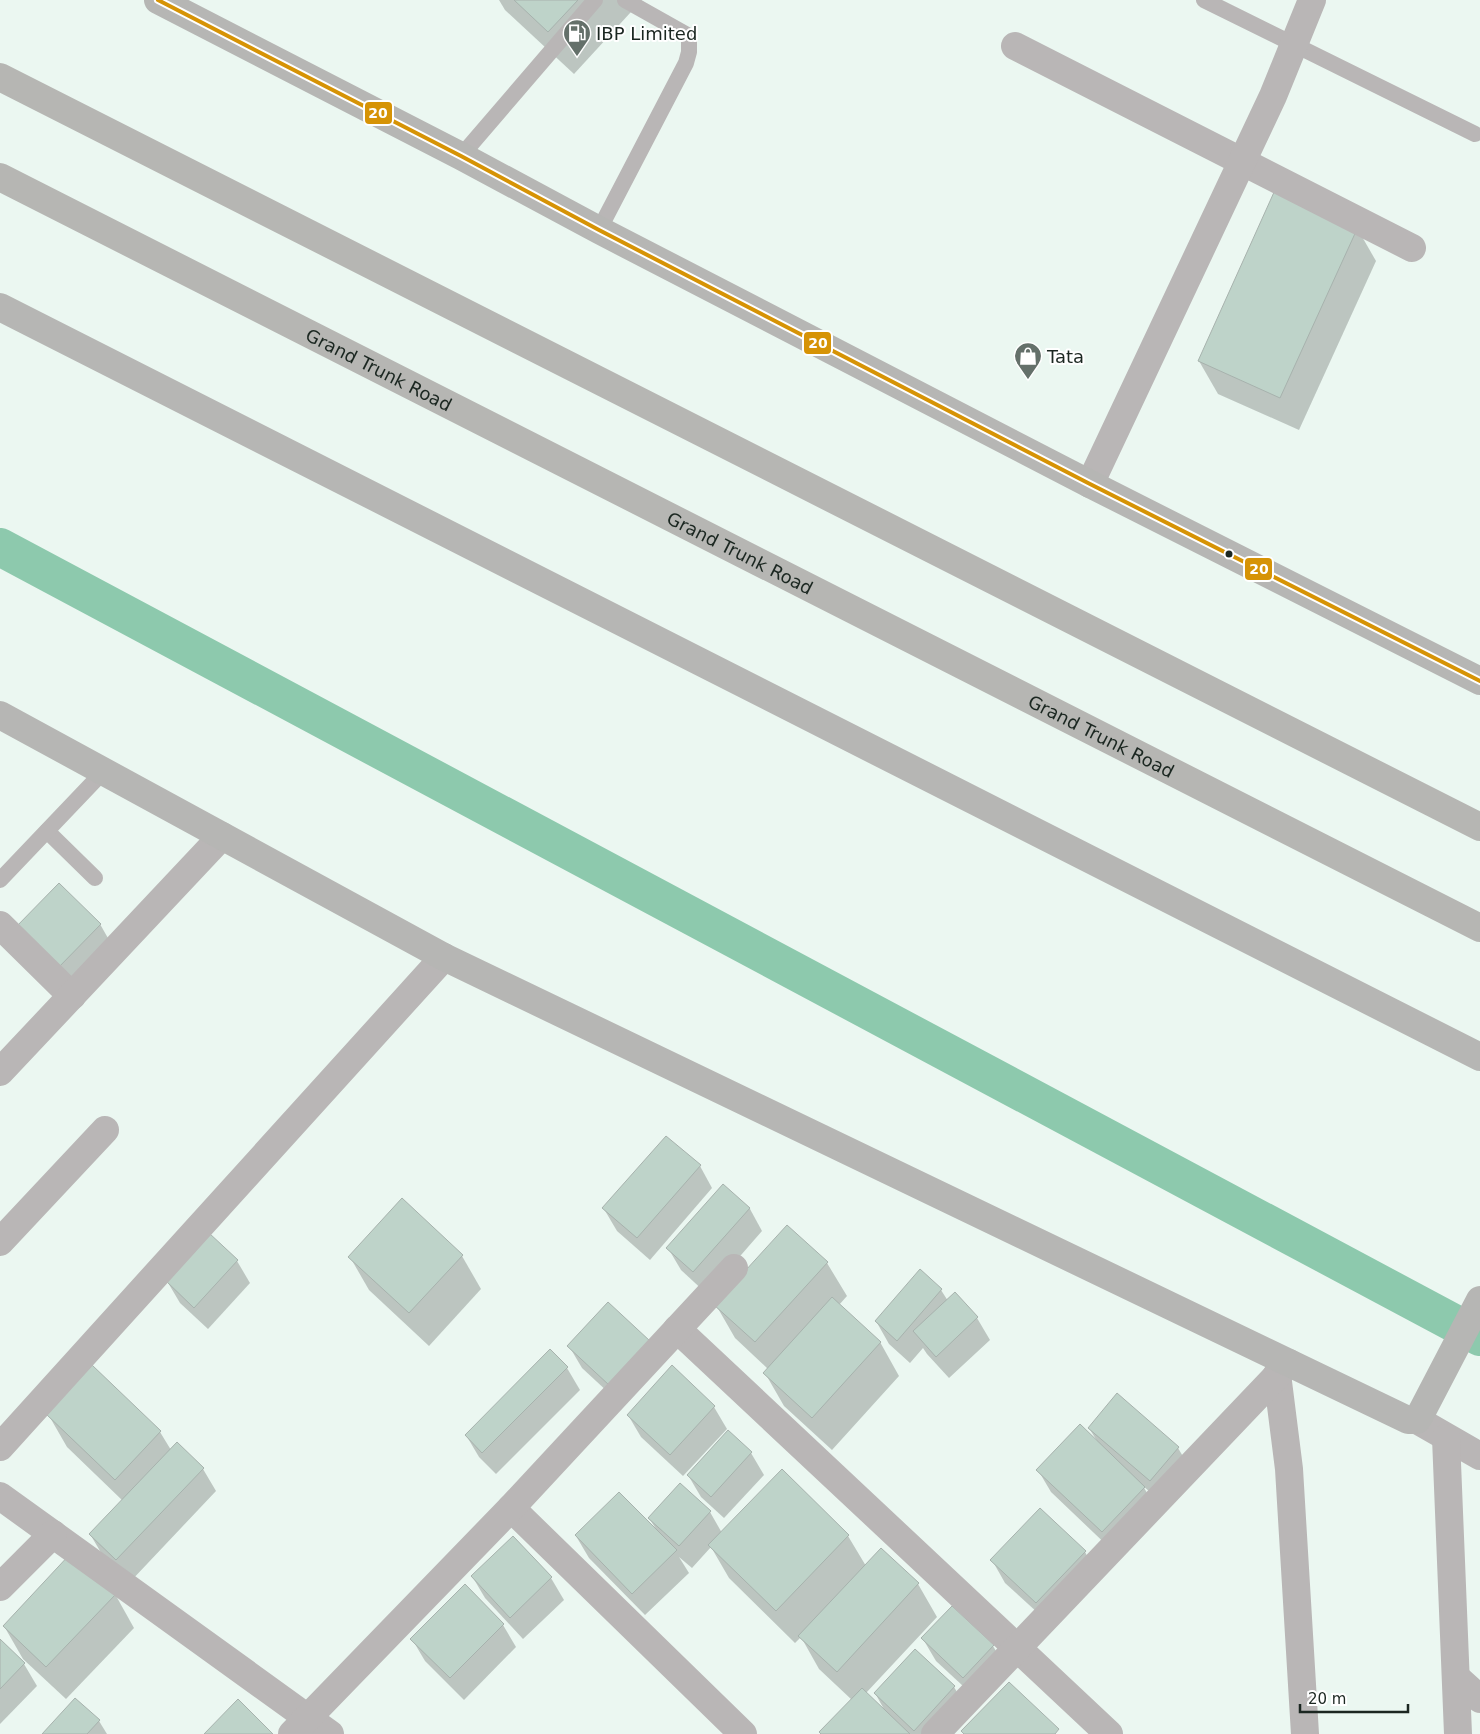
<svg xmlns="http://www.w3.org/2000/svg" width="1480" height="1734" font-family="'DejaVu Sans',sans-serif">
	<style>
		.shadow { fill: #0003 }
		.lines { fill: none; stroke-linecap: round; stroke-linejoin: round }
		.canal { stroke: #8dc9ad; stroke-width: 38 }
		.building { fill: #bed3c9; stroke: #a7b2ad }
		.service { stroke: #b9b6b6; stroke-width: 16 }
		.minor { stroke: #b9b6b6; stroke-width: 28 }
		.tertiary { stroke: #b9b6b6; stroke-width: 28 }
		.secondary { stroke: #b6b6b4; stroke-width: 28 }
		.trunk { stroke: #b6b6b3; stroke-width: 28 }
		.bus-1-casing { stroke: #fff; stroke-width: 8 }
		.bus-1 { stroke: #d69305; stroke-width: 4 }
		.bus-dot { fill: #1b2721; stroke: #fff; stroke-width: 2 }
		.labels { text-anchor: middle; dominant-baseline: central; stroke-width: 4; stroke-linejoin: round; paint-order: stroke }
		.poi-label { font-size: 18px; fill: #1b2721; stroke: #fff; text-anchor: start }
		.street-label { font-size: 18px; fill: #1b2721; stroke: #fff }
		.line-badge { stroke: #fff; stroke-width: 2 }
		.badge-label { font-size: 14px; text-anchor: middle; font-weight: bold; fill: #fff }
	</style>
	<rect width="100%" height="100%" fill="#ebf7f1"/>
	<!-- shadow -->
	<g class="shadow">
		<polygon points="499,0 642,0 574,74 505,10"/>
		<polygon points="1357,228 1376,261 1299,430 1218,394 1199,361"/>
		<polygon points="100,924 113,947 70,991 30,951"/>
		<polygon points="700,1166 712,1188 650,1260 617,1231 604,1209"/>
		<polygon points="723,1186 750,1209 762,1231 707,1294 681,1270 668,1248"/>
		<polygon points="403,1200 462,1256 481,1289 429,1346 369,1290 350,1257"/>
		<polygon points="788,1227 827,1263 847,1296 839,1305 880,1342 899,1376 832,1450 784,1406 765,1373 768,1369 735,1338 716,1305"/>
		<polygon points="237,1261 250,1283 208,1329 180,1303 167,1281"/>
		<polygon points="920,1271 941,1290 948,1301 955,1294 977,1318 990,1340 949,1378 927,1354 923,1348 910,1363 889,1344 876,1321"/>
		<polygon points="608,1304 623,1406 582,1368 569,1346"/>
		<polygon points="567,1368 580,1390 496,1474 479,1457 466,1435"/>
		<polygon points="714,1407 727,1429 683,1476 641,1437 628,1415"/>
		<polygon points="48,1414 160,1432 171,1450 177,1444 203,1469 216,1491 130,1582 103,1556 90,1534 123,1501 67,1447"/>
		<polygon points="1089,1428 1178,1448 1191,1470 1163,1503 1143,1486 1157,1510 1115,1553 1051,1492 1038,1470 1097,1441"/>
		<polygon points="751,1453 764,1475 724,1518 701,1497 688,1475"/>
		<polygon points="782,1471 848,1536 866,1566 918,1584 937,1617 866,1693 885,1711 875,1693 915,1650 954,1687 967,1709 944,1734 822,1734 852,1700 819,1669 801,1637 795,1643 729,1578 711,1547 692,1568 679,1557 689,1573 645,1615 589,1558 576,1536 656,1529 649,1518 710,1512 722,1533"/>
		<polygon points="513,1537 551,1578 564,1600 523,1639 485,1598 472,1576"/>
		<polygon points="1085,1552 1097,1574 1050,1624 1005,1583 992,1560"/>
		<polygon points="115,1594 134,1628 66,1699 23,1659 4,1626"/>
		<polygon points="503,1625 516,1647 464,1700 425,1661 412,1639"/>
		<polygon points="923,1639 993,1646 1006,1668 977,1699 936,1661"/>
		<polygon points="0,1640 24,1664 37,1686 0,1724"/>
		<polygon points="99,1721 107,1734 44,1734"/>
	</g>
	<g class="lines">
		<!-- canal -->
		<polyline class="canal" points="0,547 1480,1337"/>
	</g>
	<!-- building -->
	<g class="building">
		<polygon points="514,0 578,0 548,32"/>
		<polygon points="1275,190 1358,227 1280,398 1198,361"/>
		<polygon points="59,883 101,924 57,969 15,928"/>
		<polygon points="666,1136 701,1165 637,1238 602,1208"/>
		<polygon points="723,1184 750,1208 693,1272 666,1248"/>
		<polygon points="402,1198 463,1255 409,1313 348,1257"/>
		<polygon points="787,1225 828,1262 755,1342 714,1305"/>
		<polygon points="209,1233 238,1260 194,1308 165,1280"/>
		<polygon points="920,1269 942,1289 897,1341 875,1321"/>
		<polygon points="955,1292 978,1317 936,1357 913,1331"/>
		<polygon points="832,1297 881,1342 812,1418 763,1373"/>
		<polygon points="608,1302 650,1341 609,1385 567,1346"/>
		<polygon points="550,1349 568,1367 482,1453 465,1435"/>
		<polygon points="92,1365 161,1431 115,1480 46,1414"/>
		<polygon points="672,1365 715,1406 670,1455 627,1415"/>
		<polygon points="1117,1393 1179,1447 1150,1481 1088,1428"/>
		<polygon points="1080,1424 1145,1487 1102,1532 1036,1470"/>
		<polygon points="728,1430 752,1452 711,1497 687,1475"/>
		<polygon points="177,1442 204,1468 116,1560 89,1534"/>
		<polygon points="782,1469 849,1535 776,1611 708,1545"/>
		<polygon points="680,1483 711,1511 679,1546 648,1518"/>
		<polygon points="619,1492 677,1550 632,1594 575,1535"/>
		<polygon points="1040,1508 1086,1551 1036,1603 990,1560"/>
		<polygon points="513,1536 552,1577 510,1618 471,1576"/>
		<polygon points="881,1548 919,1583 837,1672 798,1636"/>
		<polygon points="72,1552 116,1594 46,1667 3,1626"/>
		<polygon points="465,1584 504,1624 450,1678 410,1639"/>
		<polygon points="952,1606 994,1645 963,1678 921,1638"/>
		<polygon points="0,1639 25,1663 0,1689"/>
		<polygon points="915,1649 955,1686 914,1731 874,1693"/>
		<polygon points="1009,1682 1059,1729 1055,1734 964,1734 961,1731"/>
		<polygon points="862,1688 910,1734 821,1734 819,1732"/>
		<polygon points="75,1698 100,1720 87,1734 42,1734"/>
		<polygon points="238,1699 273,1734 204,1734"/>
	</g>
	<g class="lines">
		<!-- service -->
		<g class="service">
			<polyline points="1204,0 1475,134"/>
			<polyline points="461,156 595,0"/>
			<polyline points="599,230 686,63 689,52 689,36 625,0"/>
			<polyline points="47,831 95,878"/>
			<polyline points="0,880 103,772"/>
		</g>
		<!-- minor -->
		<g class="minor">
			<polyline points="1015,46 1412,248"/>
			<polyline points="1090,484 1273,96 1312,0"/>
			<polyline points="0,925 72,996"/>
			<polyline points="0,1072 222,836"/>
			<polyline points="0,1242 105,1130"/>
			<polyline points="677,1329 1109,1734"/>
			<polyline points="1277,1374 1289,1469 1305,1734"/>
			<polyline points="0,1447 444,957"/>
			<polyline points="0,1496 330,1734"/>
			<polyline points="511,1508 743,1734"/>
			<polyline points="0,1587 53,1534"/>
			<polyline points="1457,1678 1480,1699"/>
			<polyline points="292,1734 511,1508 734,1268"/>
			<polyline points="935,1734 1289,1363"/>
		</g>
		<!-- tertiary -->
		<g class="tertiary">
			<polyline points="1417,1420 1480,1456"/>
			<polyline points="1446,1438 1458,1734"/>
		</g>
		<!-- secondary -->
		<g class="secondary">
			<polyline points="158,0 461,156 599,230 1090,484 1480,681"/>
			<polyline points="0,307 1480,1057"/>
			<polyline points="0,715 444,957 1408,1420 1417,1420 1419,1417 1480,1300"/>
		</g>
		<!-- trunk -->
		<g class="trunk">
			<polyline points="0,77 1480,827"/>
			<path id="s1" d="M 0,177 L 1480,928"/>
		</g>
		<!-- bus-1 casing -->
		<g class="bus-1-casing">
			<polyline id="bus-1" points="158,0 461,156 599,230 1090,484 1480,681"/>
		</g>
		<!-- bus-1 -->
		<use href="#bus-1" class="bus-1"/>
	</g>
	<!-- icons -->
	<defs>
		<g id="fuel-pin" transform="scale(1.4375)"><path d="M0 17L-7.5 6A9.5 9.5 0 1 1 7.5 6Z" fill="#64706a" stroke="#fff"/><path d="M-5.5-6h7V0h2V4h1.3V-2.5L3-4.5l.8-.8L6-3V5H2.5V1h-1V6h-7ZM-4.2-4.7v3.2H.2V-4.7Z" fill="#fff"/></g>
		<g id="shop-pin" transform="scale(1.4375)"><path d="M0 17L-7.5 6A9.5 9.5 0 1 1 7.5 6Z" fill="#64706a" stroke="#fff"/><path d="M-5-2.5h2.3a2.7 3.5 0 0 1 5.4 0H5L5.5 6h-11ZM-1.5-2.5h3a1.5 2.3 0 0 0-3 0Z" fill="#fff"/></g>
	</defs>
	<g fill-rule="evenodd">
		<use href="#fuel-pin" x="577" y="33"/>
		<use href="#shop-pin" x="1028" y="356"/>
	</g>
	<!-- markers -->
	<circle class="bus-dot" cx="1229" cy="554" r="4.5"/>
	<g class="labels">
		<!-- poi labels -->
		<g class="poi-label">
			<text x="596" y="33">IBP Limited</text>
			<text x="1047" y="356">Tata</text>
		</g>
		<!-- street labels -->
		<g class="street-label">
			<text stroke="none"><textPath href="#s1" startOffset="425">Grand Trunk Road</textPath></text>
			<text stroke="none"><textPath href="#s1" startOffset="830">Grand Trunk Road</textPath></text>
			<text stroke="none"><textPath href="#s1" startOffset="1235">Grand Trunk Road</textPath></text>
		</g>
	</g>
	<g class="line-badge">
		<rect x="364" y="101" width="29" height="24" rx="5" fill="#d69305"/>
		<rect x="803" y="331" width="29" height="24" rx="5" fill="#d69305"/>
		<rect x="1244" y="557" width="29" height="24" rx="5" fill="#d69305"/>
	</g>
	<g class="badge-label">
		<text x="378" y="118">20</text>
		<text x="818" y="348">20</text>
		<text x="1259" y="574">20</text>
	</g>
	<!-- scale -->
	<path d="M1300 1704v8h108v-8" fill="none" stroke="#1b2721" stroke-width="2.5"/>
	<text x="1308" y="1704" font-size="15" fill="#1b2721" stroke="#ffffff" stroke-width="4" paint-order="stroke">20 m</text>
</svg>
